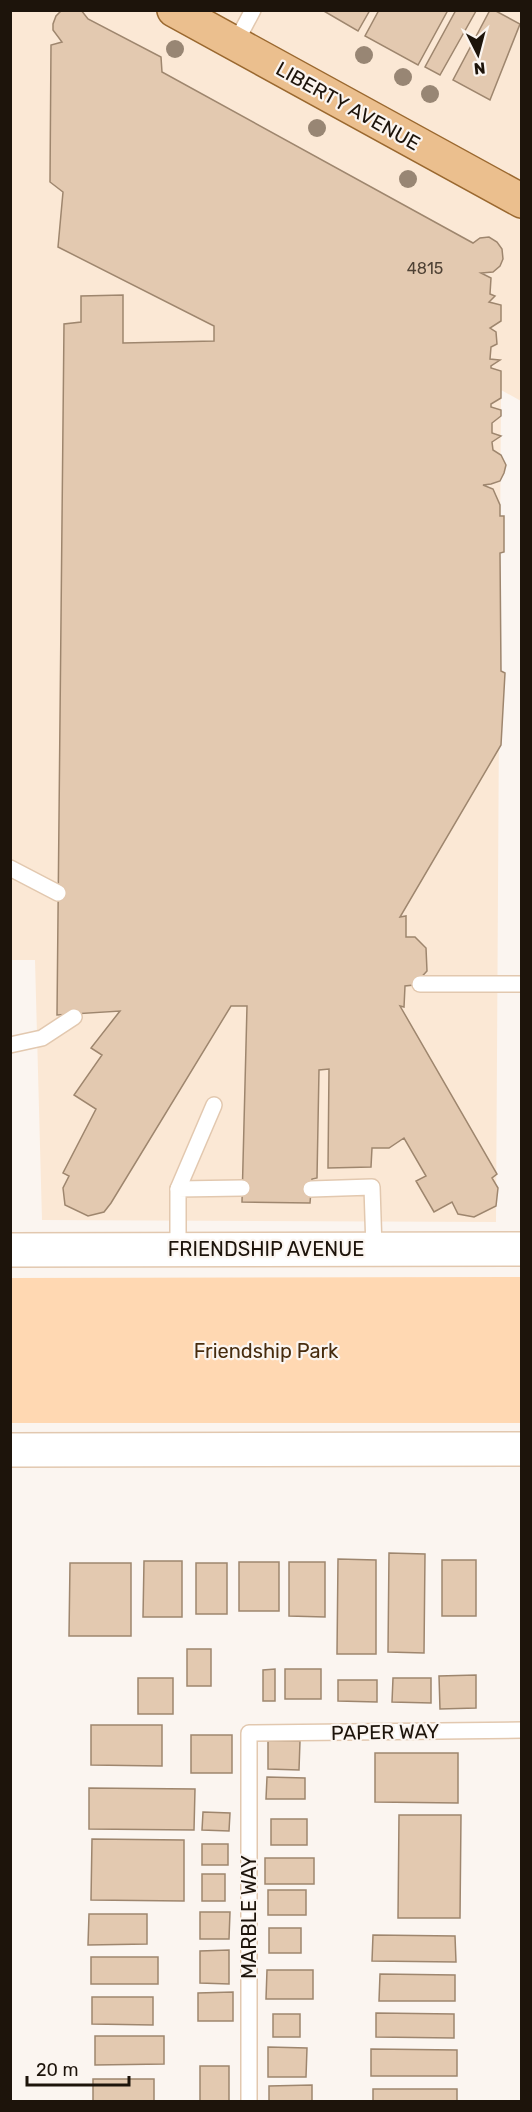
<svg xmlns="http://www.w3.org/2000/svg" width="532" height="2112" font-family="Rubik,sans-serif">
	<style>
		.built { fill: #fbe8d5 }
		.green { fill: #ffd8b2 }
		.building { fill: #e3c9b0; stroke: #9e866e; stroke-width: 1.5 }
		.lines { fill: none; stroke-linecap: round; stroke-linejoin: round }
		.service-casing { stroke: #e2c8af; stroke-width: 18 }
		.tertiary-casing { stroke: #e2c8af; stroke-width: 36 }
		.primary-casing { stroke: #9a682f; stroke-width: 36 }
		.service { stroke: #fff; stroke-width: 15 }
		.tertiary { stroke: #fff; stroke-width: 33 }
		.primary { stroke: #ebbf8e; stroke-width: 33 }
		.tree { fill: #988674 }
		.labels { text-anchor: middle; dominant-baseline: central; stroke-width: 4.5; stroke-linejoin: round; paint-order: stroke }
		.number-label { font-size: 16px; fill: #4e4134 }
		.street-label { font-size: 20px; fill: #1d140b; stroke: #fbf5f0 }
		.park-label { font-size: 20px; fill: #472c0e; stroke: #fbf5f0 }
	</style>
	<rect width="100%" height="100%" fill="#fbf5f0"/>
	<!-- built -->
	<polygon class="built" points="10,11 521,11 521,401 501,390 496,1222 42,1220 35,960 10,960"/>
	<!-- green -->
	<polygon class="green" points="521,1277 521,1423 11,1423 11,1278"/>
	<!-- building -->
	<g class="building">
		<polygon points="62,10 81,10 88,19 161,57 162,72 473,243 480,238 489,237 497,242 502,249 503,259 500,266 493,272 481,273 491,278 490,294 495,296 489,302 501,305 501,321 490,328 496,332 497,344 491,347 490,359 500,360 491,366 491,368 501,371 501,398 491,404 491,407 501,410 501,416 492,423 492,433 501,436 492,442 493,450 501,455 506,465 504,473 500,481 491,484 483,485 493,489 500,505 500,516 504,516 504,552 500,553 501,671 505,673 501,745 400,917 406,916 406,937 415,937 426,948 427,971 414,985 405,986 404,1007 400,1006 497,1174 492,1178 498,1188 496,1206 474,1217 458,1214 452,1202 434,1212 416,1181 426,1176 404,1138 389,1148 372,1148 371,1167 328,1168 329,1069 319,1070 317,1178 312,1179 310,1203 242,1202 247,1006 231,1006 111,1203 104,1212 88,1216 65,1205 63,1188 69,1176 63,1173 96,1109 74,1095 102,1055 91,1048 120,1011 57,1015 64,324 81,322 81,296 123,295 123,343 214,341 214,326 58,247 63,192 50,182 51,45 62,42 53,30 53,24 56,16"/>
		<polygon points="322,10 370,10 358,31"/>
		<polygon points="379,10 448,10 418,65 365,36"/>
		<polygon points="456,10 476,11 440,75 425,67"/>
		<polygon points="490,10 494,10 520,24 490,100 453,80"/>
		<polygon points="389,1553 425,1554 424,1653 388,1652"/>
		<polygon points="338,1559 376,1560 376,1654 337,1654"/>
		<rect x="442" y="1560" width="34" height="56"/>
		<polygon points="144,1561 182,1561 182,1617 143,1617"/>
		<rect x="239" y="1562" width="40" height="49"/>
		<polygon points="289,1562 325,1562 325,1617 289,1616"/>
		<polygon points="70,1563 131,1563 131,1636 69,1636"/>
		<rect x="196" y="1563" width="31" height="51"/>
		<rect x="187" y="1649" width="24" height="37"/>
		<polygon points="275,1669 275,1701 263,1701 263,1670"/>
		<rect x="285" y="1669" width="36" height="30"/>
		<polygon points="476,1675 476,1708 440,1709 439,1676"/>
		<rect x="138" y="1678" width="35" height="36"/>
		<polygon points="393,1678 431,1678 431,1703 392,1702"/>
		<polygon points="338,1680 377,1680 377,1702 338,1701"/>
		<polygon points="91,1725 162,1725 162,1766 91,1765"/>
		<rect x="191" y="1735" width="41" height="38"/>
		<polygon points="268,1741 300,1741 299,1770 268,1769"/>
		<polygon points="375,1753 458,1753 458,1803 375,1802"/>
		<polygon points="267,1777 305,1778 305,1799 266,1799"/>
		<polygon points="89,1788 195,1789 194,1830 89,1829"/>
		<polygon points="203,1812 230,1813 229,1831 202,1830"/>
		<polygon points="399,1815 461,1815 460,1918 398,1918"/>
		<rect x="271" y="1819" width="36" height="26"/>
		<polygon points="92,1839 184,1840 184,1901 91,1900"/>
		<rect x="202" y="1844" width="26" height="21"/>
		<rect x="265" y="1858" width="49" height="26"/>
		<rect x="202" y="1874" width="23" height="27"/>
		<rect x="268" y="1890" width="38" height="25"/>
		<polygon points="200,1912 230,1912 229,1939 200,1939"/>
		<polygon points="89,1914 147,1914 147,1944 88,1945"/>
		<rect x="269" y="1928" width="32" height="25"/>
		<polygon points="373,1935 455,1936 456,1962 372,1961"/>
		<polygon points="229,1950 229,1984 200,1983 200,1951"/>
		<rect x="91" y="1957" width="67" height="27"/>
		<polygon points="267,1970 313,1970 313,1999 266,1999"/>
		<polygon points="380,1974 455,1975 455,2001 379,2001"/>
		<polygon points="233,1992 233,2021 198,2021 198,1993"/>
		<polygon points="92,1997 153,1997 153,2025 92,2024"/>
		<polygon points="376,2013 454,2014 454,2038 376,2037"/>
		<rect x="273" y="2014" width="27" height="23"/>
		<polygon points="95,2036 164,2036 164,2064 95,2065"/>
		<polygon points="268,2047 307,2048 306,2077 268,2077"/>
		<polygon points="371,2049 457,2050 457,2076 371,2076"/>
		<rect x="200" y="2066" width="29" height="36"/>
		<rect x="93" y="2079" width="61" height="23"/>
		<polygon points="312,2085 312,2102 269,2102 269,2086"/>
		<rect x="373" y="2089" width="84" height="13"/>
	</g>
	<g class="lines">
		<!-- service casing -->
		<g class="service-casing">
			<g id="service">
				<polyline points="235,44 253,10"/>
				<polyline points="10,868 58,893"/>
				<polyline points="420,984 522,984"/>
				<polyline points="10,1045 42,1038 74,1017"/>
				<polyline points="178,1189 214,1105"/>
				<polyline points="311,1189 372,1187 374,1249"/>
				<polyline points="178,1249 178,1189 242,1188"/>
				<polyline points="249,2102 249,1733 522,1730"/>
			</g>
		</g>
		<!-- tertiary casing -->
		<g class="tertiary-casing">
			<g id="tertiary">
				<polyline points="10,1250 522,1249"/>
				<polyline points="10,1450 522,1449"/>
			</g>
		</g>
		<!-- primary casing -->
		<g class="primary-casing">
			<polyline id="primary" points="174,10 522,201"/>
		</g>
		<!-- service -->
		<use href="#service" class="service"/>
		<!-- tertiary -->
		<use href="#tertiary" class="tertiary"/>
		<!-- primary -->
		<use href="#primary" class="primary"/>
	</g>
	<!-- trees -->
	<g class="tree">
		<circle cx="175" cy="49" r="9"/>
		<circle cx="364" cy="55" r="9"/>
		<circle cx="403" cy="77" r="9"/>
		<circle cx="430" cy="94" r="9"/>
		<circle cx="317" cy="128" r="9"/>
		<circle cx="408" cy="179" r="9"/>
	</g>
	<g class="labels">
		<!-- number labels -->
		<g class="number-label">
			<text x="425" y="268">4815</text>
		</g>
		<!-- street labels -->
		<g class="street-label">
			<text transform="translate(348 106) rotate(29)">LIBERTY AVENUE</text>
			<text x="266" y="1249">FRIENDSHIP AVENUE</text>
			<text transform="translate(385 1732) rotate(-1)">PAPER WAY</text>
			<text transform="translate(249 1917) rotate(-90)">MARBLE WAY</text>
		</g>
		<!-- park labels -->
		<g class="park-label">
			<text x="266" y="1351">Friendship Park</text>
		</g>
	</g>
	<!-- border -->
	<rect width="532" height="2112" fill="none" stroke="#1d140b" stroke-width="24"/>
	<!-- north arrow -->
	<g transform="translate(478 54) rotate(174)" stroke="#fbf5f0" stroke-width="4.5" paint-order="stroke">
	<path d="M0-4.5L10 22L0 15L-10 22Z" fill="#1d140b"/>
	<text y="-9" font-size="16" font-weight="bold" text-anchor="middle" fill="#1d140b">N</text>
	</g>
	<!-- scale -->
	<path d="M27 2076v9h102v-9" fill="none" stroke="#1d140b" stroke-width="3"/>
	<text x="36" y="2076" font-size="18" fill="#1d140b" stroke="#fbf5f0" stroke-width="4.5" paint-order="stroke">20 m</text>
</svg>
